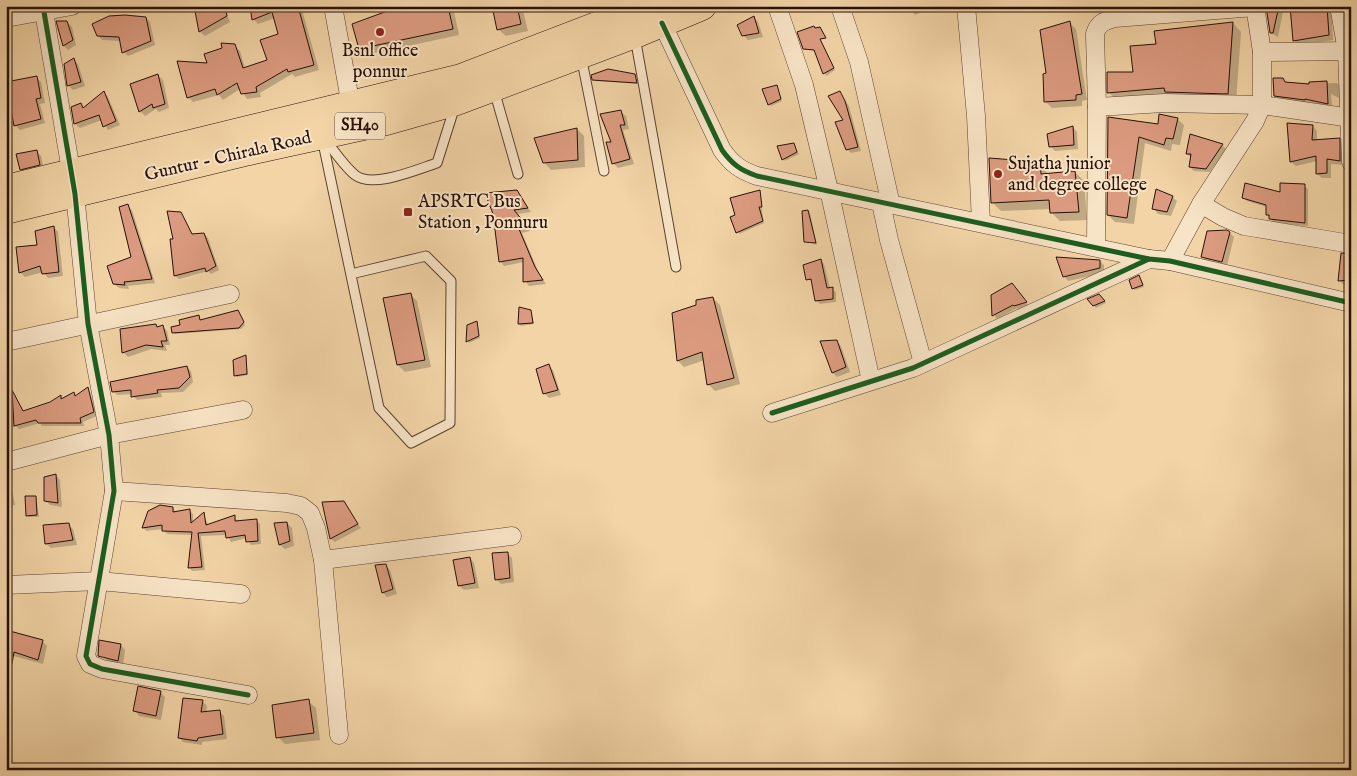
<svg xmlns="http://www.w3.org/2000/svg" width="1357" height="776" font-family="'IM FELL English',serif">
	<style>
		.shadow { fill: #0003 }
		.building { fill: #dc9b80; stroke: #271008 }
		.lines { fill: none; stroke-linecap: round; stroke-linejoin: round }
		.service-casing { stroke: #5a4130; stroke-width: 11 }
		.minor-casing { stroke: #5a4130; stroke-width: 19 }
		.primary-casing { stroke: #271008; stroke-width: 29 }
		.service { stroke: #f7e3c5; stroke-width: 9 }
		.minor { stroke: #f7e3c5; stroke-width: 18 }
		.primary { stroke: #f2d4a6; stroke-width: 28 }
		.cycleway-casing { stroke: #f7e3c5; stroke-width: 8 }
		.cycleway { stroke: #1b5e20; stroke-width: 5 }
		.poi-dot { fill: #8f2418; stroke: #f7e3c5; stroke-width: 2 }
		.labels { text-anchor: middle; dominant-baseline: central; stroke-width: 4; stroke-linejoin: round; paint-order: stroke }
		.shield { fill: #f7e3c5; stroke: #654f41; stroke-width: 1 }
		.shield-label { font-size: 16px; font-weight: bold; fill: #271008 }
		.poi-label { font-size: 18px; fill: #271008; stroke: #f7e3c5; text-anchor: start }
		.street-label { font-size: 18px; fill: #271008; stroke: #f7e3c5 }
	</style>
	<rect width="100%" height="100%" fill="#f2d4a6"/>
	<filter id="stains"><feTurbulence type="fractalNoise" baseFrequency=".004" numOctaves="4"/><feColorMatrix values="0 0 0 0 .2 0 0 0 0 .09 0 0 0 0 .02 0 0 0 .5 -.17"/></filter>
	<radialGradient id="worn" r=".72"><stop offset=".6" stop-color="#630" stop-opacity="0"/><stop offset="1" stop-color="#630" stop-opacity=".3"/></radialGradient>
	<!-- shadow -->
	<g class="shadow">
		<polygon points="196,6 226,13 230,22 205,36 200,32"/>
		<polygon points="252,6 314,6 302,10 319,70 295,77 292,74 260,93 261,97 247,99 240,89 223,100 219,95 193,102 188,97 209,64 234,45 240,51 245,68 269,61 279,34 275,18 258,24 253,19"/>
		<polygon points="448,6 454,12 459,35 366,55 360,48 398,9 401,12"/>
		<polygon points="493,6 522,6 528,31 506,36 498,29"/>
		<polygon points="908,6 923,6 927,10 915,15"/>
		<polygon points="1092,6 1108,6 1097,12"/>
		<polygon points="1267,6 1284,6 1278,37 1271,33"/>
		<polygon points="1291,6 1331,6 1333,40 1299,45 1294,40"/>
		<polygon points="754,17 758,22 763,37 748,40 743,35"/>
		<polygon points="146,18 150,22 155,45 128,56 124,52 121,41 102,40 98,35"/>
		<polygon points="67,22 72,27 76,45 68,50 64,46 58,23"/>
		<polygon points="1069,22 1076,29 1087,100 1082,101 1082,106 1052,108 1046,102 1048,75"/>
		<polygon points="1233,23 1241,32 1236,102 1117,100 1108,92 1135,73 1157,45"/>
		<polygon points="815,29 835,70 826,76 816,51 804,48"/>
		<polygon points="73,60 78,64 85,86 73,90 69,86 65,64"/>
		<polygon points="158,75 163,80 169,108 159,112 156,109 145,116 140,111"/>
		<polygon points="635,75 638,84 595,81 593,79"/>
		<polygon points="37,78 41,82 45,103 40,104 45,123 20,130 15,125"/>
		<polygon points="1337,83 1341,87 1341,99 1331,94 1332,107 1308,102 1308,104 1279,100 1275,95 1286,84 1310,86 1310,84"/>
		<polygon points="777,87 782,101 771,106 769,104"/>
		<polygon points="104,93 108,97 120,125 108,130 102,120 80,128 75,124 72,108 81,105 85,109"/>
		<polygon points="840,93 849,106 861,151 851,153 847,149"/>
		<polygon points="621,112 626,116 629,129 623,130 634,164 618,168 614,164 608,144 613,144"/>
		<polygon points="1109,118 1159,126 1177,119 1184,125 1180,145 1172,144 1171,151 1145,143 1134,224 1115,222 1108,215"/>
		<polygon points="1313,126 1317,131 1317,141 1339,139 1344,144 1344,165 1331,164 1331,178 1322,178 1317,174 1317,161 1296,166 1291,162"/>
		<polygon points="1073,127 1077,132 1078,149 1055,151 1050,146"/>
		<polygon points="577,129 584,136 585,167 551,170 544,162"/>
		<polygon points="1191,136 1222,145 1226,149 1210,172 1194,171 1190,167 1192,158 1187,154"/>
		<polygon points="794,144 799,154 785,161 779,147"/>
		<polygon points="36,151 41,156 44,169 26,174 21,169"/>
		<polygon points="1040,164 1049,175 1075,172 1084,181 1087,220 1060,221 1051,212 1051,209 1001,211 992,202"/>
		<polygon points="1304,186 1308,189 1308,226 1274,223 1267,214 1267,207 1247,201 1244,197 1282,194"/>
		<polygon points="516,191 531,212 517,214 530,231 522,233 539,273 546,284 529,286 525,281 524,262 504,266 500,261"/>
		<polygon points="759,191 764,223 739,234 736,216"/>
		<polygon points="1172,197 1177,201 1171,216 1158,214 1154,209"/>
		<polygon points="127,206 132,210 155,283 128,286 129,289 119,288 114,284 132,258"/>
		<polygon points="808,211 810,213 817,245 805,241"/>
		<polygon points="181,213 193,235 204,234 208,238 219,270 211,274 208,271 179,279 175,276 171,240 174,240"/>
		<polygon points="54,227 58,232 63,276 48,278 43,272 25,277 21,273 18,248 39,246"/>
		<polygon points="1208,232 1230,233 1234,237 1227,266 1207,262 1202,257"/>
		<polygon points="1343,254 1351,254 1351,284 1344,285 1340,281"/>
		<polygon points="821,260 824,264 830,288 836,292 836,302 820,304 816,300 813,282 808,279"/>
		<polygon points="1100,261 1104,265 1104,273 1068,281 1064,276"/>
		<polygon points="1139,277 1144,287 1135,290 1133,288"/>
		<polygon points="1015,288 1029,306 1018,309 1017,308 997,319 994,315 993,296"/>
		<polygon points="410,294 417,301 431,367 405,372 398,365"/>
		<polygon points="1099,295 1106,303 1096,308 1089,300"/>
		<polygon points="713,298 720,305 740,384 715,391 708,384 705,360 684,367 678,361 698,305"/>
		<polygon points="530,311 534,324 521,326 519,324"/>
		<polygon points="240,314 245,325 241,329 175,334 173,332 198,316 201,321"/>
		<polygon points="476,323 480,338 469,343 468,326"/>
		<polygon points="162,326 167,331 170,345 165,345 167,351 151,349 128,357 123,352 121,330"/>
		<polygon points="836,341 841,346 850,372 837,377 833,373"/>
		<polygon points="246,356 248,375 237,377 235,375"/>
		<polygon points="549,366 553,370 561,395 549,398 544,393"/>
		<polygon points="187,367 191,371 193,382 183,392 161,393 162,397 137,400 132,394 117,395 113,391"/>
		<polygon points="87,389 90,392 97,416 83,422 84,426 42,426 40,423 19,429 16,426 6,431 6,411 15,409 14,393 24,412 51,403 61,397 63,399 74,394 77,397"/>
		<polygon points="56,475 60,480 62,507 50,505 46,501"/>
		<polygon points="12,489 15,505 6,507 6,490"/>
		<polygon points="36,497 39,517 29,517 27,515"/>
		<polygon points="323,503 344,503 361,528 335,542 331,539"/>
		<polygon points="172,508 176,512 189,510 193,514 193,522 203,514 209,526 234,516 238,522 256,520 260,524 261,544 251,545 247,538 231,542 227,535 201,536 205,570 192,571 189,567 193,535 167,534 163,529 147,531 143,528"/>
		<polygon points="287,523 292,528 294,546 285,549 280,545 275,525"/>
		<polygon points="68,525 73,529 77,545 51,548 46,544"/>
		<polygon points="507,553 512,558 514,582 501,584 496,579"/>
		<polygon points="470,558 474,563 479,588 464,590 459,586 454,561"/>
		<polygon points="386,565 390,570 397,594 387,597 383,593 376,566"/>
		<polygon points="6,631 42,641 47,646 43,664 6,654"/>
		<polygon points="121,645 125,650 123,665 111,663 98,654"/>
		<polygon points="160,692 165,697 161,720 139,716 135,711"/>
		<polygon points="202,701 207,706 206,713 219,711 224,716 227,739 202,742 202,745 183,742 179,737"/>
		<polygon points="308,701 316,708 320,740 285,744 278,737"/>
	</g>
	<!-- building -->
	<g class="building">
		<polygon points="194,6 225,6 227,16 199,32"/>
		<polygon points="250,6 298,6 314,65 288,72 287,69 256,87 257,92 241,94 237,83 217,95 215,89 187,98 177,61 207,63 204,54 222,48 221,43 235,44 243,68 267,60 260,40 278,34 272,12 252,20"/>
		<polygon points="436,6 448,6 453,29 359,49 352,24 398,7 399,11"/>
		<polygon points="492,6 517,6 521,24 497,30"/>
		<polygon points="1266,6 1279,6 1273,33 1270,33"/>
		<polygon points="1290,6 1327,6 1329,35 1293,41"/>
		<polygon points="125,15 146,17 151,41 122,53 119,37 97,36 92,24 109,16"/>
		<polygon points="754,16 759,33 742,36 737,25"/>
		<polygon points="56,21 67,21 73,40 63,46"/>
		<polygon points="1070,21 1082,94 1076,95 1076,100 1044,102 1043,74 1046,73 1040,30"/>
		<polygon points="1233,22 1228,94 1165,92 1164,88 1107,93 1107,72 1133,72 1130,46 1156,44 1154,31"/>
		<polygon points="814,26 815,28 820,27 826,38 820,39 834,68 823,74 814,50 803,49 797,32"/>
		<polygon points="74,58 81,82 67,86 64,64"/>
		<polygon points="608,69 635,74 637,83 592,80 591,75"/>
		<polygon points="158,74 165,104 153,108 152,104 139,112 130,84"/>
		<polygon points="37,76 41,98 36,99 41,119 14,126 6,82"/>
		<polygon points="1273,78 1283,78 1285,82 1309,84 1309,82 1327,81 1328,104 1305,99 1305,100 1274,96"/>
		<polygon points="777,85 781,99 768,105 762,89"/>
		<polygon points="104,91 116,121 103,127 99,115 74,124 71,107 81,103 83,108"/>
		<polygon points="840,91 845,101 858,147 846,150 835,122 843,120 828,96"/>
		<polygon points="621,110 625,125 620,125 630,159 612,164 606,142 611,142 600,114"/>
		<polygon points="1159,114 1178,118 1173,139 1166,138 1164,145 1139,137 1127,218 1107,215 1108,117 1158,124"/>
		<polygon points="1287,123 1313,125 1312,140 1340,138 1340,161 1327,159 1327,173 1316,174 1316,156 1290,162"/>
		<polygon points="1073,126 1074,145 1049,147 1047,134"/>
		<polygon points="577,128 578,160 543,163 534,138"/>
		<polygon points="1190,134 1223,144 1206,169 1189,167 1191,154 1186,154"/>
		<polygon points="794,143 797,152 782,160 777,146"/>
		<polygon points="37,150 40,165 20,170 16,154"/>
		<polygon points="989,158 1040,162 1041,174 1075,171 1079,212 1050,213 1049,200 991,203"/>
		<polygon points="1245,183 1280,192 1280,183 1305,184 1305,223 1269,219 1269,215 1266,215 1266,205 1242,198"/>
		<polygon points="1156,189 1173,196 1167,212 1152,209"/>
		<polygon points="517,190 528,208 514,210 528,227 519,229 535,267 543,280 523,282 523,258 499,262 493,214 485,193"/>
		<polygon points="760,190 762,207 759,207 763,221 736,233 730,217 735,215 730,198"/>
		<polygon points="128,204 152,279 124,282 125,285 113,284 107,266 131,257 119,207"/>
		<polygon points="808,210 816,243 804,242 802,211"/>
		<polygon points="167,211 181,212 192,234 204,233 216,266 206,272 205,268 174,276 170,239 173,239"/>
		<polygon points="54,226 59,272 42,274 40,266 19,273 16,247 37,245 35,231"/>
		<polygon points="1227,230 1230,232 1222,262 1201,257 1207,231"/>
		<polygon points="1341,253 1351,254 1351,280 1338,281"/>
		<polygon points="1056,257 1100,260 1100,268 1063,277"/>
		<polygon points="821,259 827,288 833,287 833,299 815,301 811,279 806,280 803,265"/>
		<polygon points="1139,275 1143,285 1132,289 1129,280"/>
		<polygon points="1012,283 1027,302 1014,306 1013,305 992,316 991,295"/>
		<polygon points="411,293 425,360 397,365 383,298"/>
		<polygon points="1099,294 1105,301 1093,306 1087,299"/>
		<polygon points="713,297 734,378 707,385 702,352 677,361 672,313 696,305 696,300"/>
		<polygon points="519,307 531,310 533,323 518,324"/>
		<polygon points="238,310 244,322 239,328 172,333 171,327 180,325 179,320 199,315 200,320"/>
		<polygon points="477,321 479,336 466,342 467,325"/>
		<polygon points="156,324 157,327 163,325 167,341 161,341 163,347 146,345 122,353 120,329"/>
		<polygon points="837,340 846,367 832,373 820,341"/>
		<polygon points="246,355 247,374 234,376 233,360"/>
		<polygon points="549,364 558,390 543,394 536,369"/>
		<polygon points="187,366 190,377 179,388 157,390 158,393 131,397 131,390 112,392 110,382"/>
		<polygon points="88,387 94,412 80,418 81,423 38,423 36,420 14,426 12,390 23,411 50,402 61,395 61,399 74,392 75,396"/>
		<polygon points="56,474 58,503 44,501 44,477"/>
		<polygon points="25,496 36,496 37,515 26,516"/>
		<polygon points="344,501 358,524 330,539 322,502"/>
		<polygon points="160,505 173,507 173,512 190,509 191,523 204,512 206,525 235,515 235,521 257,519 258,541 246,542 245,535 226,538 225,531 198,533 202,567 188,568 192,532 162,531 162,525 142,528 148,511"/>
		<polygon points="287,522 290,541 279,545 274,523"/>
		<polygon points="69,523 73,540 45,544 43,525"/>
		<polygon points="508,552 510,578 495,580 492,553"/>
		<polygon points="470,557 475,583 458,586 453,560"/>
		<polygon points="386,564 393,589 382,593 375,565"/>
		<polygon points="6,630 43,640 38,660 14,652 12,664 6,663"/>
		<polygon points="99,640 121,644 118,661 98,656"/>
		<polygon points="138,686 161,691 156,716 133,711"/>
		<polygon points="183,698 203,700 201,712 220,710 223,734 198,738 197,741 178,738"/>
		<polygon points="309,699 314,733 276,738 272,705"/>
	</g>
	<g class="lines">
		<!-- service casing -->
		<g class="service-casing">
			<g id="service">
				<polyline points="635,37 676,267"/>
				<polyline points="581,56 604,171"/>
				<polyline points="494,90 518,174"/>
				<polyline points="322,138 379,408 411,443 450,423 451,281 426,256 351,274"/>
				<path d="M 325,139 C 334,151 344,166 355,175 C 373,189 418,169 437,163 L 455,106"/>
			</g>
		</g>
		<!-- minor casing -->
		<g class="minor-casing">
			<g id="minor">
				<polyline points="43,6 75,194 88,324 109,435 114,491 86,656 90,664 102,669 248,695"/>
				<polyline points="333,6 351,106"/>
				<polyline points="777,6 804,85 829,190 871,381"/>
				<polyline points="840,6 859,62 891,205"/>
				<polyline points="966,6 976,116 981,222"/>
				<polyline points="1339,6 1347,51 1351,162"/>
				<polyline points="6,18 72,6"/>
				<path d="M 662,23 L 722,150 C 732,164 740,170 757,176 L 1149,259 L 1170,261 L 1351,303"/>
				<polyline points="1262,52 1351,51"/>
				<polyline points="1097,107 1164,103 1262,105 1351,118"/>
				<polyline points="881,203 889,240 923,363"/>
				<polyline points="1201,204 1223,217 1244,226 1351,244"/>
				<path d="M 1096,247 L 1097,107 L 1095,34 C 1098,23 1104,21 1115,18 L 1255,7"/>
				<polyline points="1170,261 1201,204 1255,121 1262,105 1262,52 1255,6"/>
				<polyline points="6,342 230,294"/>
				<polyline points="772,413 913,368 1149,259"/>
				<polyline points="6,462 109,435 243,410"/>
				<polyline points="114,491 287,503 301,506 310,513 316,528 323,560 339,735"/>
				<polyline points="323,560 512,536"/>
				<polyline points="6,585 99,581 241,594"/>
			</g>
		</g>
		<!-- primary casing -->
		<g class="primary-casing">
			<g id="primary">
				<polyline points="6,189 461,78 649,6"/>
				<polyline points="6,210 245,152 386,121 457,101 635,34 702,6"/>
			</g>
		</g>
		<!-- service -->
		<use href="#service" class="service"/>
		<!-- minor -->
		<use href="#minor" class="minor"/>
		<!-- primary -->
		<use href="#primary" class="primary"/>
		<!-- cycleway casing -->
		<g class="cycleway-casing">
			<g id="cycleway">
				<polyline points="43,6 75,194 88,324 109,435 114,491 86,656 90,664 102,669 248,695"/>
				<path d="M 662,23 L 722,150 C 732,164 740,170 757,176 L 1149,259 L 1170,261 L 1351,303"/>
				<polyline points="772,413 913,368 1149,259"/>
			</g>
		</g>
		<!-- cycleway -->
		<use href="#cycleway" class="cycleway"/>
	</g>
	<!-- markers -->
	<g class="poi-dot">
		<circle cx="380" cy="32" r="5"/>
		<circle cx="998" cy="174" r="5"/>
		<rect x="403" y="207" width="10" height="10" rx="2.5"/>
	</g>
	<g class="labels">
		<!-- shield labels -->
		<rect class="shield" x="335" y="112.5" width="50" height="27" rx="4"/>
		<g class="shield-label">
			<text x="360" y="126">SH40</text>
		</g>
		<!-- poi labels -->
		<g class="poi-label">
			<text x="380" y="51" text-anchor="middle">Bsnl office<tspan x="380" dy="21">ponnur</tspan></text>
			<text x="1008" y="164">Sujatha junior<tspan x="1008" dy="21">and degree college</tspan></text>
			<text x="418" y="202">APSRTC Bus<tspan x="418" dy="21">Station , Ponnuru</tspan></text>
		</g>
		<!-- street labels -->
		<g class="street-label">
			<text transform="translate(228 157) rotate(-13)">Guntur - Chirala Road</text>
		</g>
	</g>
	<!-- margin -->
	<rect width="1357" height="776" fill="none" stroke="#f2d4a6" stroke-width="25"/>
	<rect x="8" y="8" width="1342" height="761" fill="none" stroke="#271008" stroke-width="2.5"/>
	<rect x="12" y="12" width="1332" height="751" fill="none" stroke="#271008"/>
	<rect width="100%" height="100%" filter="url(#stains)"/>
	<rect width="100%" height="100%" fill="url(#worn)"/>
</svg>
